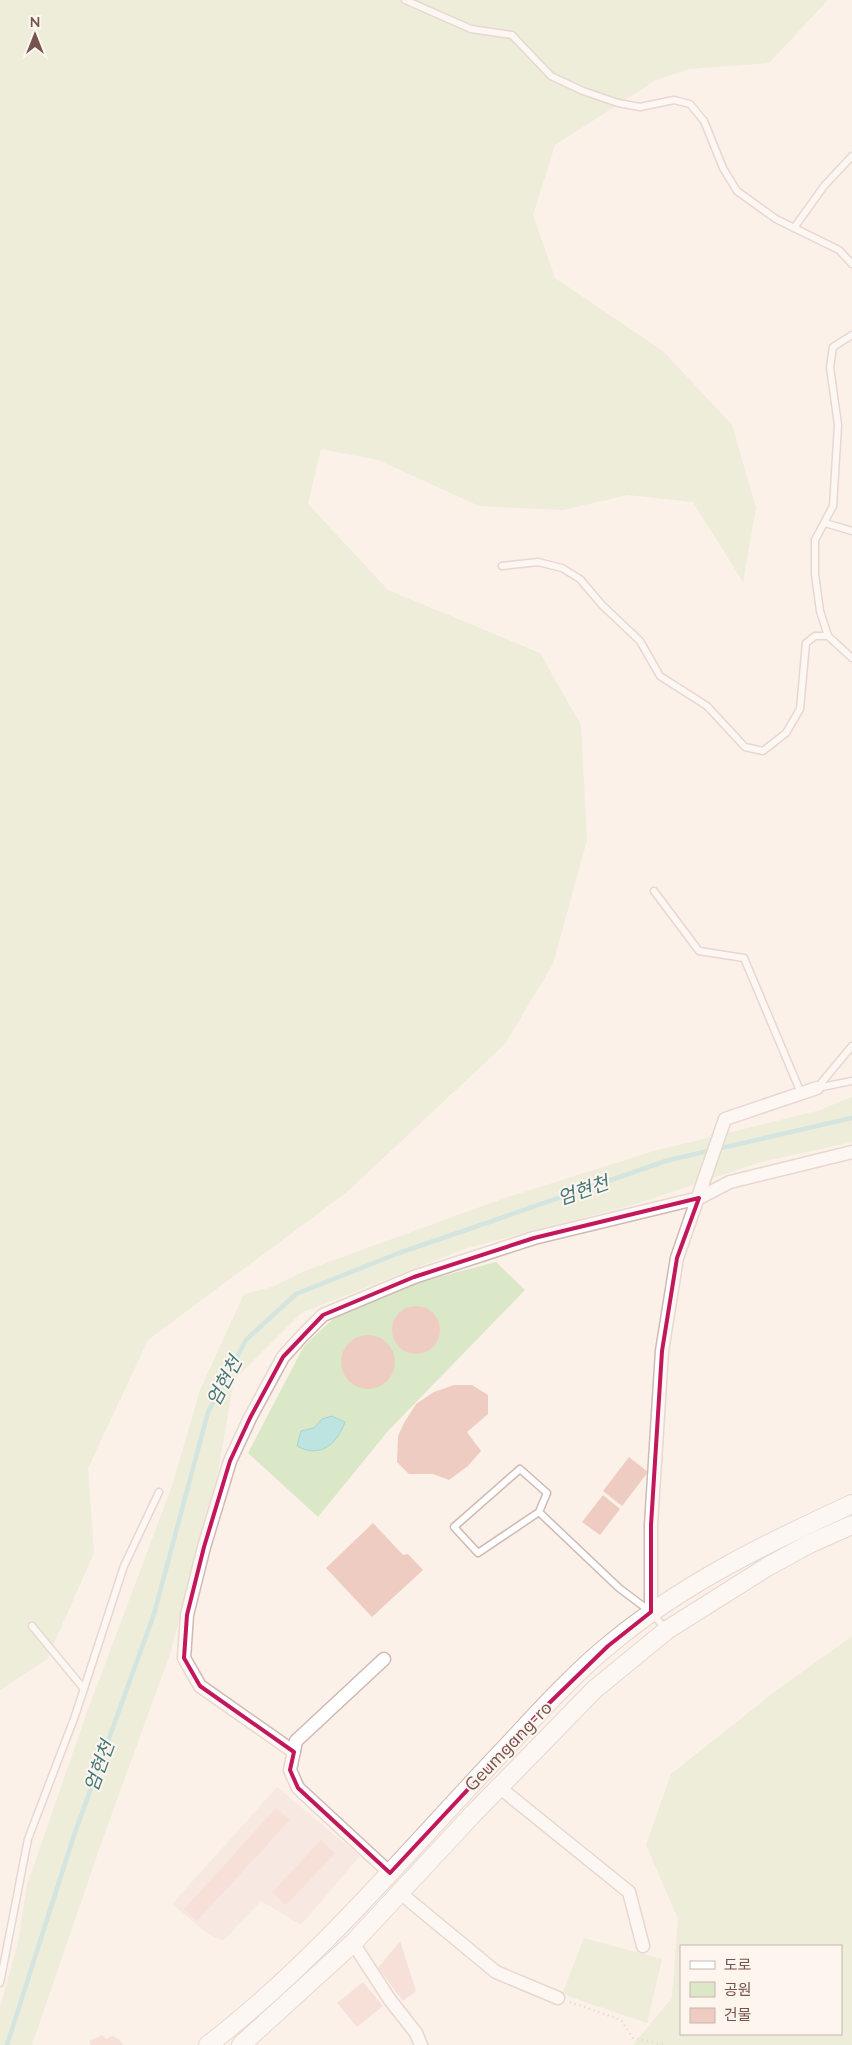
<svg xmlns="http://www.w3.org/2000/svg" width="852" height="2045" font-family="Mulish,'Noto Sans KR',sans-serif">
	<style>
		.residential { fill: #f2e1d8 }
		.green { fill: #dbe8c8; fill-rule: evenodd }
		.water { fill: #bee4e2; stroke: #a5d5d3 }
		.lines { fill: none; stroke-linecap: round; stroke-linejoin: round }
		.stream { stroke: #a5d5d3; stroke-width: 4.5 }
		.building { fill: #efccc2 }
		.lane-casing { stroke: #cfb9b2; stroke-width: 9 }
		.street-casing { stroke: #cfb9b2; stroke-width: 15 }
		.secondary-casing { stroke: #d1b8b0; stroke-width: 20 }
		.path { stroke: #d4afa5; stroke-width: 2.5; stroke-dasharray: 1 4; stroke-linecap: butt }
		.lane { stroke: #fff; stroke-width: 6 }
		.street { stroke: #fff; stroke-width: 12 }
		.secondary { stroke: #fff; stroke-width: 18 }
		.marked { fill: none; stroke: #c2185b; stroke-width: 4; stroke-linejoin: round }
		.labels { text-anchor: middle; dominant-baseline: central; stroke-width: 4; stroke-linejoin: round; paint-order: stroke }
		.street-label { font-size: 18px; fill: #74554e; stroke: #fef5ef }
		.water-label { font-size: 19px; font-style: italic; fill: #427877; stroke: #fef5ef }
	</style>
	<rect width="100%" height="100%" fill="#fbf1e9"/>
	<!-- residential -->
	<polygon class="residential" points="277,1787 360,1856 301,1925 261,1901 223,1941 208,1934 172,1904"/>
	<!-- green -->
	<g class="green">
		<polygon points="0,0 828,0 769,63 689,69 656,80 555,145 533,215 555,278 663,351 732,425 756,508 743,582 693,502 628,495 563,510 479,506 378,460 321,449 308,504 388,590 540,653 581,725 587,840 553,964 505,1044 347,1192 148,1340 88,1468 94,1553 47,1659 0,1690"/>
		<polygon points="852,1097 852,1142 761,1162 636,1204 467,1248 301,1313 234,1380 214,1494 170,1654 102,1841 32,2045 0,2045 0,2007 18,1943 27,1885 86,1715 172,1486 200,1390 244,1294 272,1287 307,1270 502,1199 654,1151 817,1111"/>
		<polygon points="496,1262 525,1290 388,1431 318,1517 248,1453 304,1346 334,1318 423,1281"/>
		<path d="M 852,1636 L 852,2045 L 633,2045 L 672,1998 L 678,1919 L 646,1845 L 671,1774 L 773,1693 ZM 681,1946 L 841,1946 L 841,2034 L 681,2034 Z"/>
		<polygon points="584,1938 662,1959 647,2023 562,1994"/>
	</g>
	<!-- water -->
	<path class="water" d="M 332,1416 L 345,1422 C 337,1444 320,1459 297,1446 L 301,1431 L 314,1428 L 322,1419 Z"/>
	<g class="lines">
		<!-- stream -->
		<polyline class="stream" points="7,2045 74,1835 154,1614 208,1412 246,1340 296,1294 399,1253 669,1160 852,1118"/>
	</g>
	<!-- building -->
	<g class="building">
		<circle cx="416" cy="1330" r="24"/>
		<circle cx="368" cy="1362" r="27"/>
		<polygon points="454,1385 472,1385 488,1395 488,1414 467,1432 481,1451 468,1466 449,1480 433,1474 409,1474 397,1462 398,1436 404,1423 416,1404 434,1392"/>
		<polygon points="629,1457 648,1472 622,1506 603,1491"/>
		<polygon points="603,1495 620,1509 600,1535 582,1522"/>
		<polygon points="373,1523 403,1555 408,1554 423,1570 372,1617 326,1568"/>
		<polygon points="276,1808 290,1820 197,1921 184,1909"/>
		<polygon points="321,1840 335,1854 286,1905 272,1892"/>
		<polygon points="400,1941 416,1991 403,2001 378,1968"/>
		<polygon points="363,1982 383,2006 357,2027 337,2003"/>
		<polygon points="102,2035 106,2039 112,2036 119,2039 123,2045 91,2045 89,2041"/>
	</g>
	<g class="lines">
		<!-- lane casing -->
		<g class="lane-casing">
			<g id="lane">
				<polyline points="405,0 471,29 512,35 551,76 583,91 618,103 640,107 674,100 690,104 704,121 723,168 737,191 776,219 839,250 852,264"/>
				<polyline points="794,228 824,186 852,156"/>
				<polyline points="852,335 833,347 830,367 838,425 833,506 815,540 815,574 820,611 828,636 852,658"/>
				<polyline points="825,523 852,531"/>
				<polyline points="502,566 538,562 562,568 580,579 602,605 640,641 660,676 707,706 745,747 763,751 786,733 800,709 806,643 815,636 828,636"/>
				<polyline points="654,891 699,951 744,958 801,1093"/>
				<polyline points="817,1088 852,1046"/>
				<polyline points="817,1088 852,1081"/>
				<polyline points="539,1512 478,1553 454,1527 520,1469 547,1493 539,1512 619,1588 651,1612 665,1628"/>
				<polyline points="32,1626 84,1689"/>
				<polyline points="0,1983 28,1839 75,1716 124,1566 159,1492"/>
			</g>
		</g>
		<!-- street casing -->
		<g class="street-casing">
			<g id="street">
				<polyline points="651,1612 651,1525 662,1351 677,1258 725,1119 817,1088"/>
				<polyline points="384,1659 296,1741 290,1770 298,1788 390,1873"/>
				<polyline points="294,1752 200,1686 184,1658 187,1615 204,1547 230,1461 250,1418 283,1357 302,1336 323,1315 414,1277 534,1238 699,1198 730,1182 852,1152"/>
				<polyline points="499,1787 629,1892 643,1946"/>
				<polyline points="399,1892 496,1972 558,1998"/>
				<polyline points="353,1943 390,2000 416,2033 421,2045"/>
			</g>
		</g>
		<!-- secondary casing -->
		<g class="secondary-casing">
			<g id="secondary">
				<path d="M 208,2045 C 317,1961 406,1853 501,1753 C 535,1717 570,1677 609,1645 C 682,1584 767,1543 852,1504"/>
				<polyline points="241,2045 353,1943 473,1814 595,1689 667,1630 767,1567 809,1544 852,1525"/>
			</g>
		</g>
		<!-- path -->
		<polyline class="path" points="570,2002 621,2020 633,2038 665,2045"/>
		<!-- lane -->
		<use href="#lane" class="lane"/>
		<!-- street -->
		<use href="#street" class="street"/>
		<!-- secondary -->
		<use href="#secondary" class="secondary"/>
	</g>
	<!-- marked area -->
	<path d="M0 0H852V2045H0ZM 699,1198 L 677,1258 L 662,1351 L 651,1525 L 651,1612 L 608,1646 L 540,1712 L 390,1873 L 298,1788 L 290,1770 L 294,1752 L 200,1686 L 184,1658 L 187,1615 L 204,1547 L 230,1461 L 250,1418 L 283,1357 L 323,1315 L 414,1277 L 534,1238 Z" fill="#fbf1e9" fill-opacity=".55" fill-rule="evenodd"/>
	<path class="marked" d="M 699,1198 L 677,1258 L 662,1351 L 651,1525 L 651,1612 L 608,1646 L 540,1712 L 390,1873 L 298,1788 L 290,1770 L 294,1752 L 200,1686 L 184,1658 L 187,1615 L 204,1547 L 230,1461 L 250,1418 L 283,1357 L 323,1315 L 414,1277 L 534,1238 Z"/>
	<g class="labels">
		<!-- street labels -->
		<g class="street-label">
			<text transform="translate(508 1746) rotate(-46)">Geumgang-ro</text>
		</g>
		<!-- water labels -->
		<g class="water-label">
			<text transform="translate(583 1190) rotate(-19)">엄현천</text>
			<text transform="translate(224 1381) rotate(-62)">엄현천</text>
			<text transform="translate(99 1766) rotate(-70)">엄현천</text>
		</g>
	</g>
	<!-- legend -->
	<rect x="680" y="1945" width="162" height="90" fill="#fef5ef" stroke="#c7b5af"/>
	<rect x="690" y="1961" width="25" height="8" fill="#ffffff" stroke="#c7b5af"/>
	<text x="724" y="1970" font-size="15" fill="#74554e">도로</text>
	<rect x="690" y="1982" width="25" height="15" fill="#dbe8c8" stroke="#c7b5af"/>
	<text x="724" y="1995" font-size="15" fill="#74554e">공원</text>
	<rect x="690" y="2008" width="25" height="15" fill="#efccc2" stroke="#c7b5af"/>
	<text x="724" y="2020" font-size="15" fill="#74554e">건물</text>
	<!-- north arrow -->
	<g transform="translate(35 35)" stroke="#fef5ef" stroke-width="4" paint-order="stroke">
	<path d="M0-4L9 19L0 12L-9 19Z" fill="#74554e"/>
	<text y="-8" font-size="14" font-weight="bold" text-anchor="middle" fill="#74554e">N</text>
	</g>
</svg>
